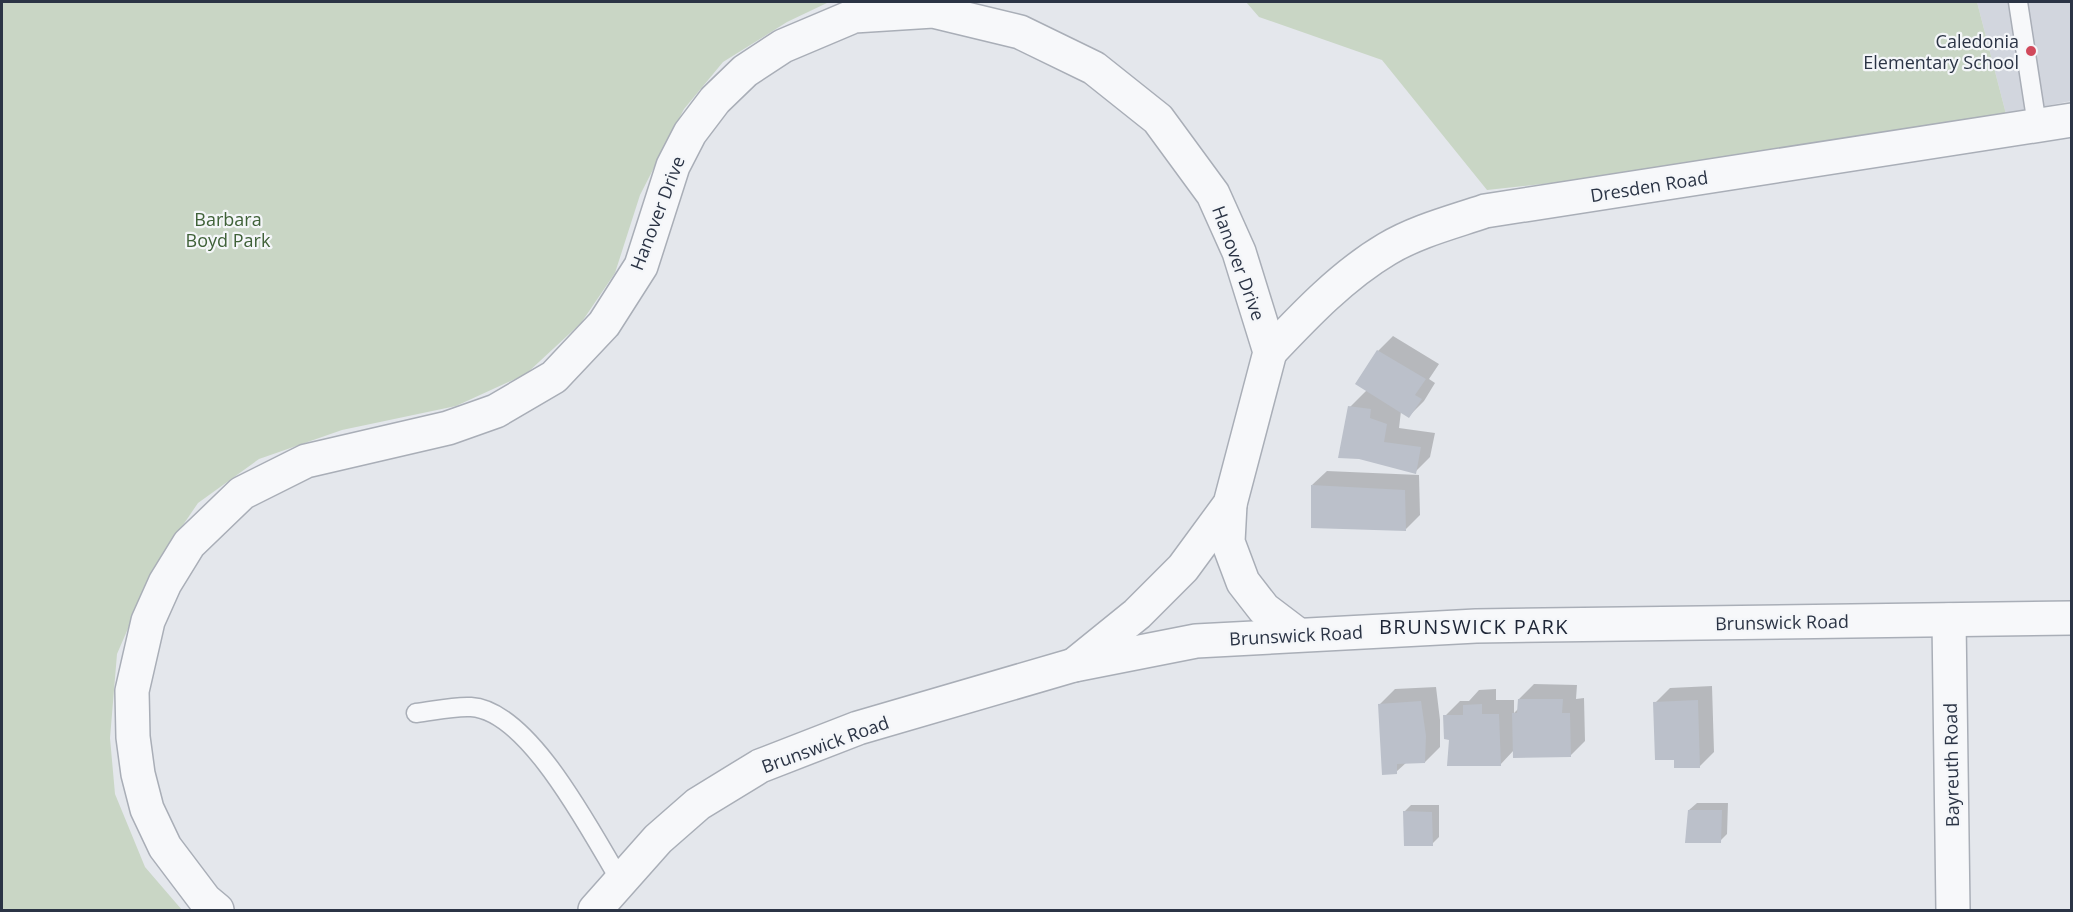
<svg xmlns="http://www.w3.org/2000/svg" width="2073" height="912" font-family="'Open Sans',sans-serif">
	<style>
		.built { fill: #d2d6de }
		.green { fill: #c9d6c5 }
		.shadow { fill: #0003 }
		.building { fill: #bbc0ca }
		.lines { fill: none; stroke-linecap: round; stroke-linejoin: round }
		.service-casing { stroke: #a9aeb7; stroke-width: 21 }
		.minor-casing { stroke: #a9aeb7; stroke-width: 36 }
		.service { stroke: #f7f8fa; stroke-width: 18 }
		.minor { stroke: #f7f8fa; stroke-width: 33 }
		.poi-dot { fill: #d1495b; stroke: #f4f6f9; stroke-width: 2 }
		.labels { text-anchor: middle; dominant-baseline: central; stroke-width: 4.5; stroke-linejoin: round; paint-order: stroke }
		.poi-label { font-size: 18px; fill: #2b3445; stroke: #f4f6f9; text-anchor: end }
		.street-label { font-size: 18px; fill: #2b3445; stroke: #f4f6f9 }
		.park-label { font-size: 18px; fill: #3f6138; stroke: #f4f6f9 }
		.neighbourhood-label { font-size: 20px; letter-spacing: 1.5px; fill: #1d2536; stroke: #f4f6f9 }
	</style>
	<rect width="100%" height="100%" fill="#e4e7ec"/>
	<!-- built -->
	<polygon class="built" points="1977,2 2071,2 2071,101 2006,114"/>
	<!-- green -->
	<g class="green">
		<polygon points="2,2 829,2 787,22 723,62 684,109 640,195 615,273 581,323 526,374 456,406 342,430 259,459 198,503 155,566 117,654 110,738 115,794 145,867 182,910 2,910"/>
		<polygon points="1246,2 1977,2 2006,114 1580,180 1487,190 1382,60 1259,17"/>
	</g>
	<!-- shadow -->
	<g class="shadow">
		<polygon points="1393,336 1439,364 1429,379 1435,383 1424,401 1409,416 1401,411 1399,428 1435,433 1430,457 1415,472 1359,458 1350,407 1367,390 1378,351"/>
		<polygon points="1327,471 1419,475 1420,515 1406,529 1312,485"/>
		<polygon points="1534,684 1577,685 1576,699 1584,698 1585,741 1570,756 1514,750 1500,765 1450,738 1445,716 1460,701 1469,701 1479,690 1496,689 1496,700 1514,700 1514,713 1519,708 1519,699"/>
		<polygon points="1712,686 1714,752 1699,767 1675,758 1655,703 1670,688"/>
		<polygon points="1436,687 1440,720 1440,747 1425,762 1407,762 1396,772 1380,704 1395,689"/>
		<polygon points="1697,803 1728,803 1727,834 1720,841 1689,810"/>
		<polygon points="1411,805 1439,805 1439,837 1432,844 1404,812"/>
	</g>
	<!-- building -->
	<g class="building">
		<polygon points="1377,350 1426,379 1415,395 1422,399 1409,418 1355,384"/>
		<polygon points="1348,406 1371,409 1370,418 1387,424 1384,442 1421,447 1416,474 1359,459 1338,458"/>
		<polygon points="1311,485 1405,490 1406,531 1311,528"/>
		<polygon points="1518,699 1563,699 1562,713 1570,713 1571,757 1513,758 1512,713 1517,713"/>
		<polygon points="1698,700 1700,768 1674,768 1674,760 1655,760 1653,702"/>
		<polygon points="1421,701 1426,736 1425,763 1397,764 1397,774 1382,775 1378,704"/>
		<polygon points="1482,704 1482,714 1499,714 1501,766 1447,766 1449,740 1444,739 1443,715 1463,715 1463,705"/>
		<polygon points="1688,810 1722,810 1721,843 1685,843"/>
		<polygon points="1403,811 1432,812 1433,846 1404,846"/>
	</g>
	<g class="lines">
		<!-- service casing -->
		<g class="service-casing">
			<g id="service">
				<polyline points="2018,2 2037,125"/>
				<path d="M 416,713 C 433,711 453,706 471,707 C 529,710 592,834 620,880"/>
			</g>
		</g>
		<!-- minor casing -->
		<g class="minor-casing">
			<g id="minor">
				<path d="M 1270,352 C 1305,315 1343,275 1387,249 C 1417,231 1453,222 1485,211 L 2072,120"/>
				<polyline points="1230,504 1228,542 1243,582 1264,609 1297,634"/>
				<polyline points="1949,620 1953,910"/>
				<polyline points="217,910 205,900 165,847 147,809 138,774 133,737 132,691 148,621 165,583 189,544 242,493 306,461 448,428 496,411 554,377 604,324 641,266 673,166 690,133 715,100 745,71 783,46 854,16 933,11 1020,32 1094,68 1158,119 1213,194 1239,252 1270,352 1230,504 1183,568 1137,614 1074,665"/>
				<polyline points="595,910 658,839 698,804 760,766 858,728 1074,665 1196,641 1476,626 2072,618"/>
			</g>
		</g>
		<!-- service -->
		<use href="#service" class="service"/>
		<!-- minor -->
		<use href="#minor" class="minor"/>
	</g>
	<!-- markers -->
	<circle class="poi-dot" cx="2031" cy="51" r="6"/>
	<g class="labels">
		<!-- poi labels -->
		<g class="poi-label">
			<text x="2019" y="41">Caledonia<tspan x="2019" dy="21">Elementary School</tspan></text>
		</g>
		<!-- street labels -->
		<g class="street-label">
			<text transform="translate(1649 186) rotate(-9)">Dresden Road</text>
			<text transform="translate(657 213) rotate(-69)">Hanover Drive</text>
			<text transform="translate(1239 263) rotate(70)">Hanover Drive</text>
			<text transform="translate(1782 622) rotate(-1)">Brunswick Road</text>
			<text transform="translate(1296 635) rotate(-3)">Brunswick Road</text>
			<text transform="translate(825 744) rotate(-20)">Brunswick Road</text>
			<text transform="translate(1951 765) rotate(-91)">Bayreuth Road</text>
		</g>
		<!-- park labels -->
		<g class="park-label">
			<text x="228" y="219">Barbara<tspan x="228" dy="21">Boyd Park</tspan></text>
		</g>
		<!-- neighbourhood labels -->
		<g class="neighbourhood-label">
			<text x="1474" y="626">BRUNSWICK PARK</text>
		</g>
	</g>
	<!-- border -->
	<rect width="2073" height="912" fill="none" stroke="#2b3445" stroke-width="6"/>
</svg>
